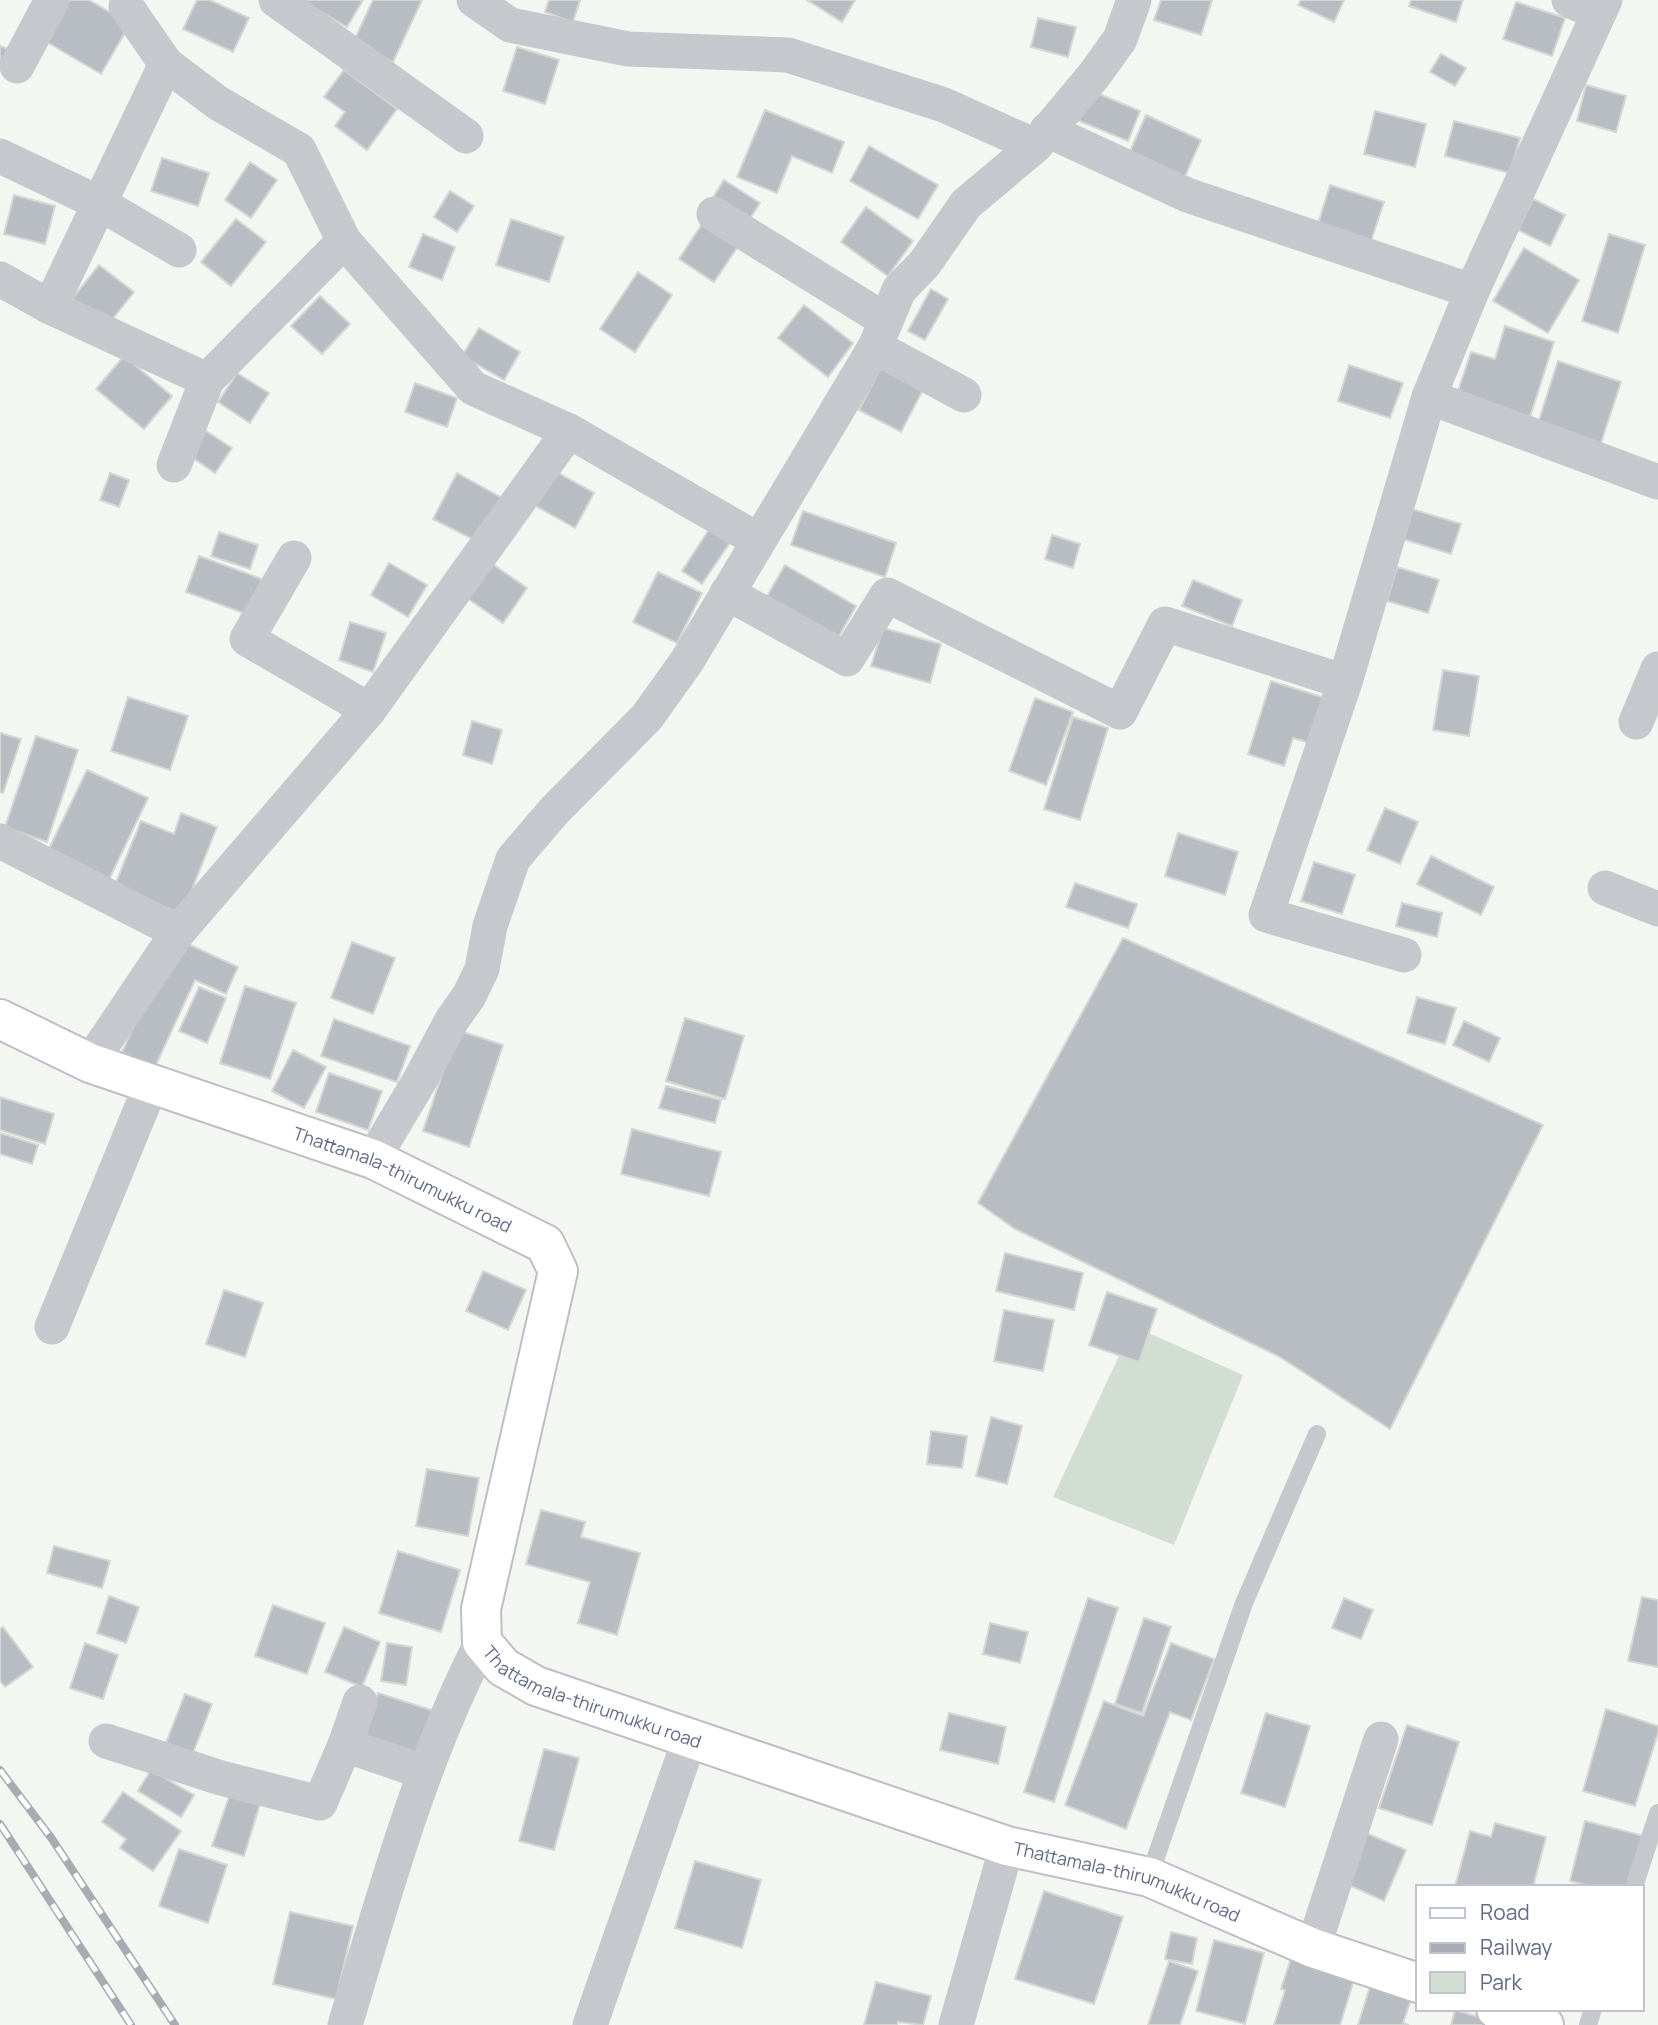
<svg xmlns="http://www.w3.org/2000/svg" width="1658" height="2025" font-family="Manrope,sans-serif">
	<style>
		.green { fill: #d3ded2 }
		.building { fill: #b8bcc3; stroke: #d6d7d4; stroke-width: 2 }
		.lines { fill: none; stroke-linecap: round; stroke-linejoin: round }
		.secondary-casing { stroke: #bdbfc5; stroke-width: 42 }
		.lane { stroke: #c7c8cd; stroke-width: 18 }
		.street { stroke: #c7c8cd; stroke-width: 35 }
		.secondary { stroke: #fff; stroke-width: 38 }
		.rail-casing { stroke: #a8abb2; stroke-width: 8 }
		.rail { stroke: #fff; stroke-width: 5; stroke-dasharray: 16; stroke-linecap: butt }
		.labels { text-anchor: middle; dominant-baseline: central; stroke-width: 7; stroke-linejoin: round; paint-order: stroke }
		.street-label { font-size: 18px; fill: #616b85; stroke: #fff }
	</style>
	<rect width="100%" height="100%" fill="#f4f6f1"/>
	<!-- green -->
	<polygon class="green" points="1133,1326 1243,1375 1174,1545 1053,1497"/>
	<!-- building -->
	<g class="building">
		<polygon points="69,0 89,0 130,24 101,74 45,41"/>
		<polygon points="197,0 210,0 249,18 233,52 183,29"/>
		<polygon points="301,0 363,0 347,27"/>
		<polygon points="373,0 422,0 393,62 353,43"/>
		<polygon points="549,0 580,0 573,22 545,12"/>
		<polygon points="807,0 855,0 842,22"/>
		<polygon points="1161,0 1212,0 1201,35 1154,20"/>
		<polygon points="1301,0 1344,0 1334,22 1298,5"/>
		<polygon points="1411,0 1463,0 1456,22 1409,6"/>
		<polygon points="1516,2 1565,18 1552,56 1503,39"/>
		<polygon points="1038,18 1076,27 1068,57 1031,47"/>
		<polygon points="0,46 8,49 0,71"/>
		<polygon points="517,47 559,60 545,104 503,91"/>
		<polygon points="1441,54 1466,68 1455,86 1430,72"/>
		<polygon points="344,70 397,109 367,150 335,126 345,112 324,97"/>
		<polygon points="1586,85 1626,96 1616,132 1577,121"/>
		<polygon points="1092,91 1140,111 1128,141 1079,121"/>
		<polygon points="765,110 844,142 832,173 792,156 777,193 737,177"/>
		<polygon points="1375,111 1426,124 1415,167 1364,154"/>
		<polygon points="1146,115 1201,140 1183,181 1128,156"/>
		<polygon points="1454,121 1520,138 1510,173 1445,156"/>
		<polygon points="869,146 938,185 918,219 850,181"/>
		<polygon points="162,158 209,173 198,206 151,191"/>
		<polygon points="250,162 277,180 251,218 225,200"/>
		<polygon points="724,180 760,203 745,226 709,204"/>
		<polygon points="1330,185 1384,202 1371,241 1318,224"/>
		<polygon points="450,191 474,206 457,232 434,217"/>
		<polygon points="14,195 55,206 45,244 4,234"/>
		<polygon points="1533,199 1565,215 1550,246 1518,230"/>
		<polygon points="866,207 913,241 888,276 841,242"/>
		<polygon points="710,212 745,236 714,282 679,259"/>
		<polygon points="236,219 266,242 231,286 201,262"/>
		<polygon points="511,219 564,237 549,282 496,265"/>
		<polygon points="423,234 455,247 442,280 409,267"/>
		<polygon points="1609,234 1645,245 1618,333 1582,321"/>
		<polygon points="1524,248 1579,280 1548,333 1493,301"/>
		<polygon points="99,265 134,292 106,327 72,299"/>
		<polygon points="638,272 672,295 635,352 600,329"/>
		<polygon points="931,289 948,299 925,340 908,331"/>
		<polygon points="320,296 350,324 322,354 291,326"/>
		<polygon points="804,305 853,343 828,377 778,338"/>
		<polygon points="1505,326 1554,342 1530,417 1457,394 1471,352 1495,359"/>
		<polygon points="479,328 520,352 504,380 462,356"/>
		<polygon points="124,356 172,396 144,429 96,389"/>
		<polygon points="1558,361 1621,382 1601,443 1538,423"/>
		<polygon points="883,364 925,386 901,432 859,410"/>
		<polygon points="1349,365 1403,383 1390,418 1338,401"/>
		<polygon points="237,373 269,393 250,423 218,402"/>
		<polygon points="415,383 457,398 447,427 405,412"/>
		<polygon points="206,431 232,448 215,473 190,456"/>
		<polygon points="553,470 594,493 575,528 534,505"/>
		<polygon points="110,473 129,480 119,507 100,500"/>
		<polygon points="457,473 502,498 478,542 433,519"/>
		<polygon points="1402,506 1461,524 1451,554 1393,536"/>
		<polygon points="803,511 896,543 885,577 791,545"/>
		<polygon points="710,528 731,541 702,584 682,571"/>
		<polygon points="219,532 258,545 250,569 211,556"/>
		<polygon points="1052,535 1080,544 1073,568 1045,559"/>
		<polygon points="199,556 262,579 249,615 186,592"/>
		<polygon points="389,563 427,585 408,617 371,595"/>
		<polygon points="491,563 527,588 503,623 467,598"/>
		<polygon points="785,565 856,606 835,643 763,603"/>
		<polygon points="1397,567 1439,580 1428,613 1387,601"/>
		<polygon points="658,572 702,593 677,643 633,622"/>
		<polygon points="1193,580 1242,600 1232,626 1182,606"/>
		<polygon points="350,622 386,633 373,672 339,660"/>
		<polygon points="883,628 941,644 930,683 871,666"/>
		<polygon points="1443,670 1479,676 1469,736 1433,730"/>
		<polygon points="1271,681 1325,698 1310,743 1293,738 1284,766 1248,754"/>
		<polygon points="128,697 188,716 170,770 111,751"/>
		<polygon points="1035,698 1073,712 1046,785 1009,771"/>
		<polygon points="1073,717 1108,728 1080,820 1044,809"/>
		<polygon points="472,721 502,730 492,764 463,755"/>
		<polygon points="0,733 21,739 3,793 0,792"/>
		<polygon points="36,736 78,750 47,842 5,827"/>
		<polygon points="87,770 148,798 106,886 45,857"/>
		<polygon points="1385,808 1418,822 1400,864 1367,850"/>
		<polygon points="181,813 217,827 182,914 114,887 141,821 174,834"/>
		<polygon points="1178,833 1238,852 1225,895 1165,876"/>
		<polygon points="1431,856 1494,887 1481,915 1417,884"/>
		<polygon points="1314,862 1355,875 1342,914 1301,901"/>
		<polygon points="1075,883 1137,904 1128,928 1066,907"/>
		<polygon points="1402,903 1442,913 1437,937 1396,926"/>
		<polygon points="175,938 238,967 226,994 195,980 155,1067 122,1052"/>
		<polygon points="1123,938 1543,1125 1390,1429 1280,1357 1015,1229 978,1203"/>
		<polygon points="352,942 395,958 373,1014 331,998"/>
		<polygon points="245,986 296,1003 270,1079 220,1063"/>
		<polygon points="199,987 226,998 207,1043 179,1031"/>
		<polygon points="1417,997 1456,1008 1445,1044 1407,1033"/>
		<polygon points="685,1018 744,1036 725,1099 666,1081"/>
		<polygon points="334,1019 410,1046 397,1082 321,1056"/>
		<polygon points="1464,1021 1500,1038 1489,1062 1453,1045"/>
		<polygon points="457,1030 503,1045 469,1147 423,1131"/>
		<polygon points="293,1050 326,1067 304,1108 272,1091"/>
		<polygon points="329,1073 382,1091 368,1130 316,1112"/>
		<polygon points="666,1086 721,1100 715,1123 659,1108"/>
		<polygon points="0,1097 54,1114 45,1144 0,1130"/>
		<polygon points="632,1129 721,1152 709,1196 621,1174"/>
		<polygon points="0,1133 38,1145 32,1164 0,1154"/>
		<polygon points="1005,1253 1083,1273 1074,1310 996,1291"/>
		<polygon points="483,1271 526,1290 508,1330 466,1311"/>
		<polygon points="224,1290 263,1303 245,1357 206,1344"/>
		<polygon points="1107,1292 1157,1309 1139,1362 1089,1345"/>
		<polygon points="1004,1310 1054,1320 1043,1371 994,1361"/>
		<polygon points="991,1417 1022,1426 1007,1484 976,1476"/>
		<polygon points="931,1431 967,1436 962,1468 927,1464"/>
		<polygon points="427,1469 479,1478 468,1536 416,1526"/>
		<polygon points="541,1510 585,1522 581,1537 640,1553 617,1635 578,1623 590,1582 526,1564"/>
		<polygon points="54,1546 110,1561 102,1588 47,1573"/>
		<polygon points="398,1551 460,1570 441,1632 379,1613"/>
		<polygon points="109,1596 139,1607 126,1643 97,1633"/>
		<polygon points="1642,1597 1658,1600 1658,1667 1628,1661"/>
		<polygon points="1088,1598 1118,1608 1054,1802 1024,1792"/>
		<polygon points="1344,1598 1373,1610 1361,1639 1332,1628"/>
		<polygon points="273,1605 325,1623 307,1674 255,1656"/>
		<polygon points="1144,1618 1171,1627 1142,1713 1115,1704"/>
		<polygon points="990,1623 1028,1632 1020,1663 983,1654"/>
		<polygon points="3,1627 33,1667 5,1687 0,1681 0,1629"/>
		<polygon points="344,1627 380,1642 362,1687 325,1672"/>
		<polygon points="85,1643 118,1655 103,1699 70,1688"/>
		<polygon points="387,1643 412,1647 406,1685 381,1681"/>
		<polygon points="1171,1643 1214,1659 1191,1720 1170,1712 1126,1829 1065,1805 1104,1701 1143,1716"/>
		<polygon points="378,1693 434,1711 419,1757 363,1739"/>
		<polygon points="185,1694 212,1704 193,1753 166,1743"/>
		<polygon points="1606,1709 1658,1726 1658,1733 1635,1806 1583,1791"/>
		<polygon points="949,1713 1006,1727 998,1764 940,1750"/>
		<polygon points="1266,1713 1310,1726 1285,1807 1241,1793"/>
		<polygon points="1407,1725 1459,1742 1432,1825 1379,1808"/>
		<polygon points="544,1749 579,1758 554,1850 519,1841"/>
		<polygon points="151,1770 194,1795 181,1817 138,1791"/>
		<polygon points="123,1792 181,1831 153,1871 120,1848 126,1839 102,1822"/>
		<polygon points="230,1794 260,1804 244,1856 212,1846"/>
		<polygon points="1585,1821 1644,1836 1631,1887 1594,1887 1570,1881"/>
		<polygon points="1495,1823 1546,1837 1533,1887 1455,1887 1470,1831 1491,1837"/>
		<polygon points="1361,1831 1406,1850 1384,1901 1340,1881"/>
		<polygon points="179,1849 227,1865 208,1923 159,1906"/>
		<polygon points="695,1861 761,1880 742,1948 675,1928"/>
		<polygon points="1044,1891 1123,1917 1094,2004 1015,1979"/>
		<polygon points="290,1912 353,1926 336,1999 273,1984"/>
		<polygon points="1171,1932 1197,1938 1192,1964 1165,1959"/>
		<polygon points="1214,1940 1264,1953 1245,2024 1196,2011"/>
		<polygon points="1296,1943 1359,1964 1340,2025 1274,2025 1285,1990 1281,1989"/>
		<polygon points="1169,1961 1198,1971 1180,2025 1148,2025"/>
		<polygon points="1374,1974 1415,1988 1403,2023 1409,2025 1358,2025"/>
		<polygon points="876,1982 931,1996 923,2025 898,2022 897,2025 864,2025"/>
		<polygon points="1455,2010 1496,2022 1495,2025 1451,2025"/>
	</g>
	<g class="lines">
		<!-- secondary casing -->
		<g class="secondary-casing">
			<g id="secondary">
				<path id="s1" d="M 0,1019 L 90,1063 L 373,1159 L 545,1244 L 558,1271 L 481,1609 L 482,1642 L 503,1667 L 536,1686 L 1007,1846 L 1149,1877 L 1313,1948 L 1418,1983"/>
				<polyline points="1496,2009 1544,2025"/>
			</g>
		</g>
		<!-- lane -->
		<g class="lane">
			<polyline points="1149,1877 1244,1603 1317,1434"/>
			<polyline points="1634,1887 1658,1813"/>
			<polyline points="1588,2025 1593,2009"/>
		</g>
		<!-- street -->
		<g class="street">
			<polyline points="276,0 466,136"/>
			<polyline points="474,0 510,25 628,49 788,55 944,105 1035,146"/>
			<polyline points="1569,0 1598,13"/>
			<polyline points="126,6 166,64 218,103 299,150 344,241 473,388 569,431 758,540"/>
			<polyline points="166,64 50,307 207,380 344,241"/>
			<polyline points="17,66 52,0"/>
			<polyline points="1047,130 1187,195 1472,291"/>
			<polyline points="0,156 99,203 179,250"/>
			<polyline points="714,214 885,320"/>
			<polyline points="0,279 50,307"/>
			<polyline points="875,347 964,395"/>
			<polyline points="1429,397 1658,482"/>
			<polyline points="174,465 207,380"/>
			<polyline points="294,558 247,639 369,710"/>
			<polyline points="727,593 847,659 887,595 1120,712 1165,624 1345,682"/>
			<polyline points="1636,722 1658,669"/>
			<polyline points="0,841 178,932"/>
			<polyline points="1605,888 1658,909"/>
			<polyline points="1404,955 1266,915 1345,682 1429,397 1472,291 1605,0"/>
			<polyline points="90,1063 178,932 369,710 569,431"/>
			<polyline points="373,1159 420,1080 452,1020 469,996 482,969 490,926 513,859 554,811 647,717 687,661 875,347 899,290 925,263 966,204 1035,146 1095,74 1120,39 1134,0"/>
			<polyline points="52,1327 151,1085"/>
			<polyline points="106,1741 221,1778 320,1803 345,1745 424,1772"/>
			<polyline points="345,1745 360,1702"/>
			<polyline points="1313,1948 1381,1739"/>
			<path d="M 345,2025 C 384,1896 420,1762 482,1642"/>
			<polyline points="590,2025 690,1738"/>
			<polyline points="956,2025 1007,1846"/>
		</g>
		<!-- secondary -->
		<use href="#secondary" class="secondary"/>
		<!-- rail casing -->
		<g class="rail-casing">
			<g id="rail">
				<polyline points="0,1770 52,1839 175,2025"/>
				<polyline points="0,1824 131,2025"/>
			</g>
		</g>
		<!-- rail -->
		<use href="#rail" class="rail"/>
	</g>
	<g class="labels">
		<!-- street labels -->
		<g class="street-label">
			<text stroke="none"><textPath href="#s1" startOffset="434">Thattamala-thirumukku road</textPath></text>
			<text stroke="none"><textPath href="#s1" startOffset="1127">Thattamala-thirumukku road</textPath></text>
			<text stroke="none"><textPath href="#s1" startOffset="1694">Thattamala-thirumukku road</textPath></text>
		</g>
	</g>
	<!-- legend -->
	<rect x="1416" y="1885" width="228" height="126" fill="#ffffff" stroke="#c0c4ce" stroke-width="2"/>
	<rect x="1430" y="1908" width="35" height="10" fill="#ffffff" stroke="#c0c4ce" stroke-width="2"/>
	<text x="1480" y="1920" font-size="21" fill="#616b85">Road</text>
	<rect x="1430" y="1943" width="35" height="10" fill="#a8abb2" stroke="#c0c4ce" stroke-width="2"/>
	<text x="1480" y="1955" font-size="21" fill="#616b85">Railway</text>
	<rect x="1430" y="1972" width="35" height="21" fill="#d3ded2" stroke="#c0c4ce" stroke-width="2"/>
	<text x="1480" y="1990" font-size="21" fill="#616b85">Park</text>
</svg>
